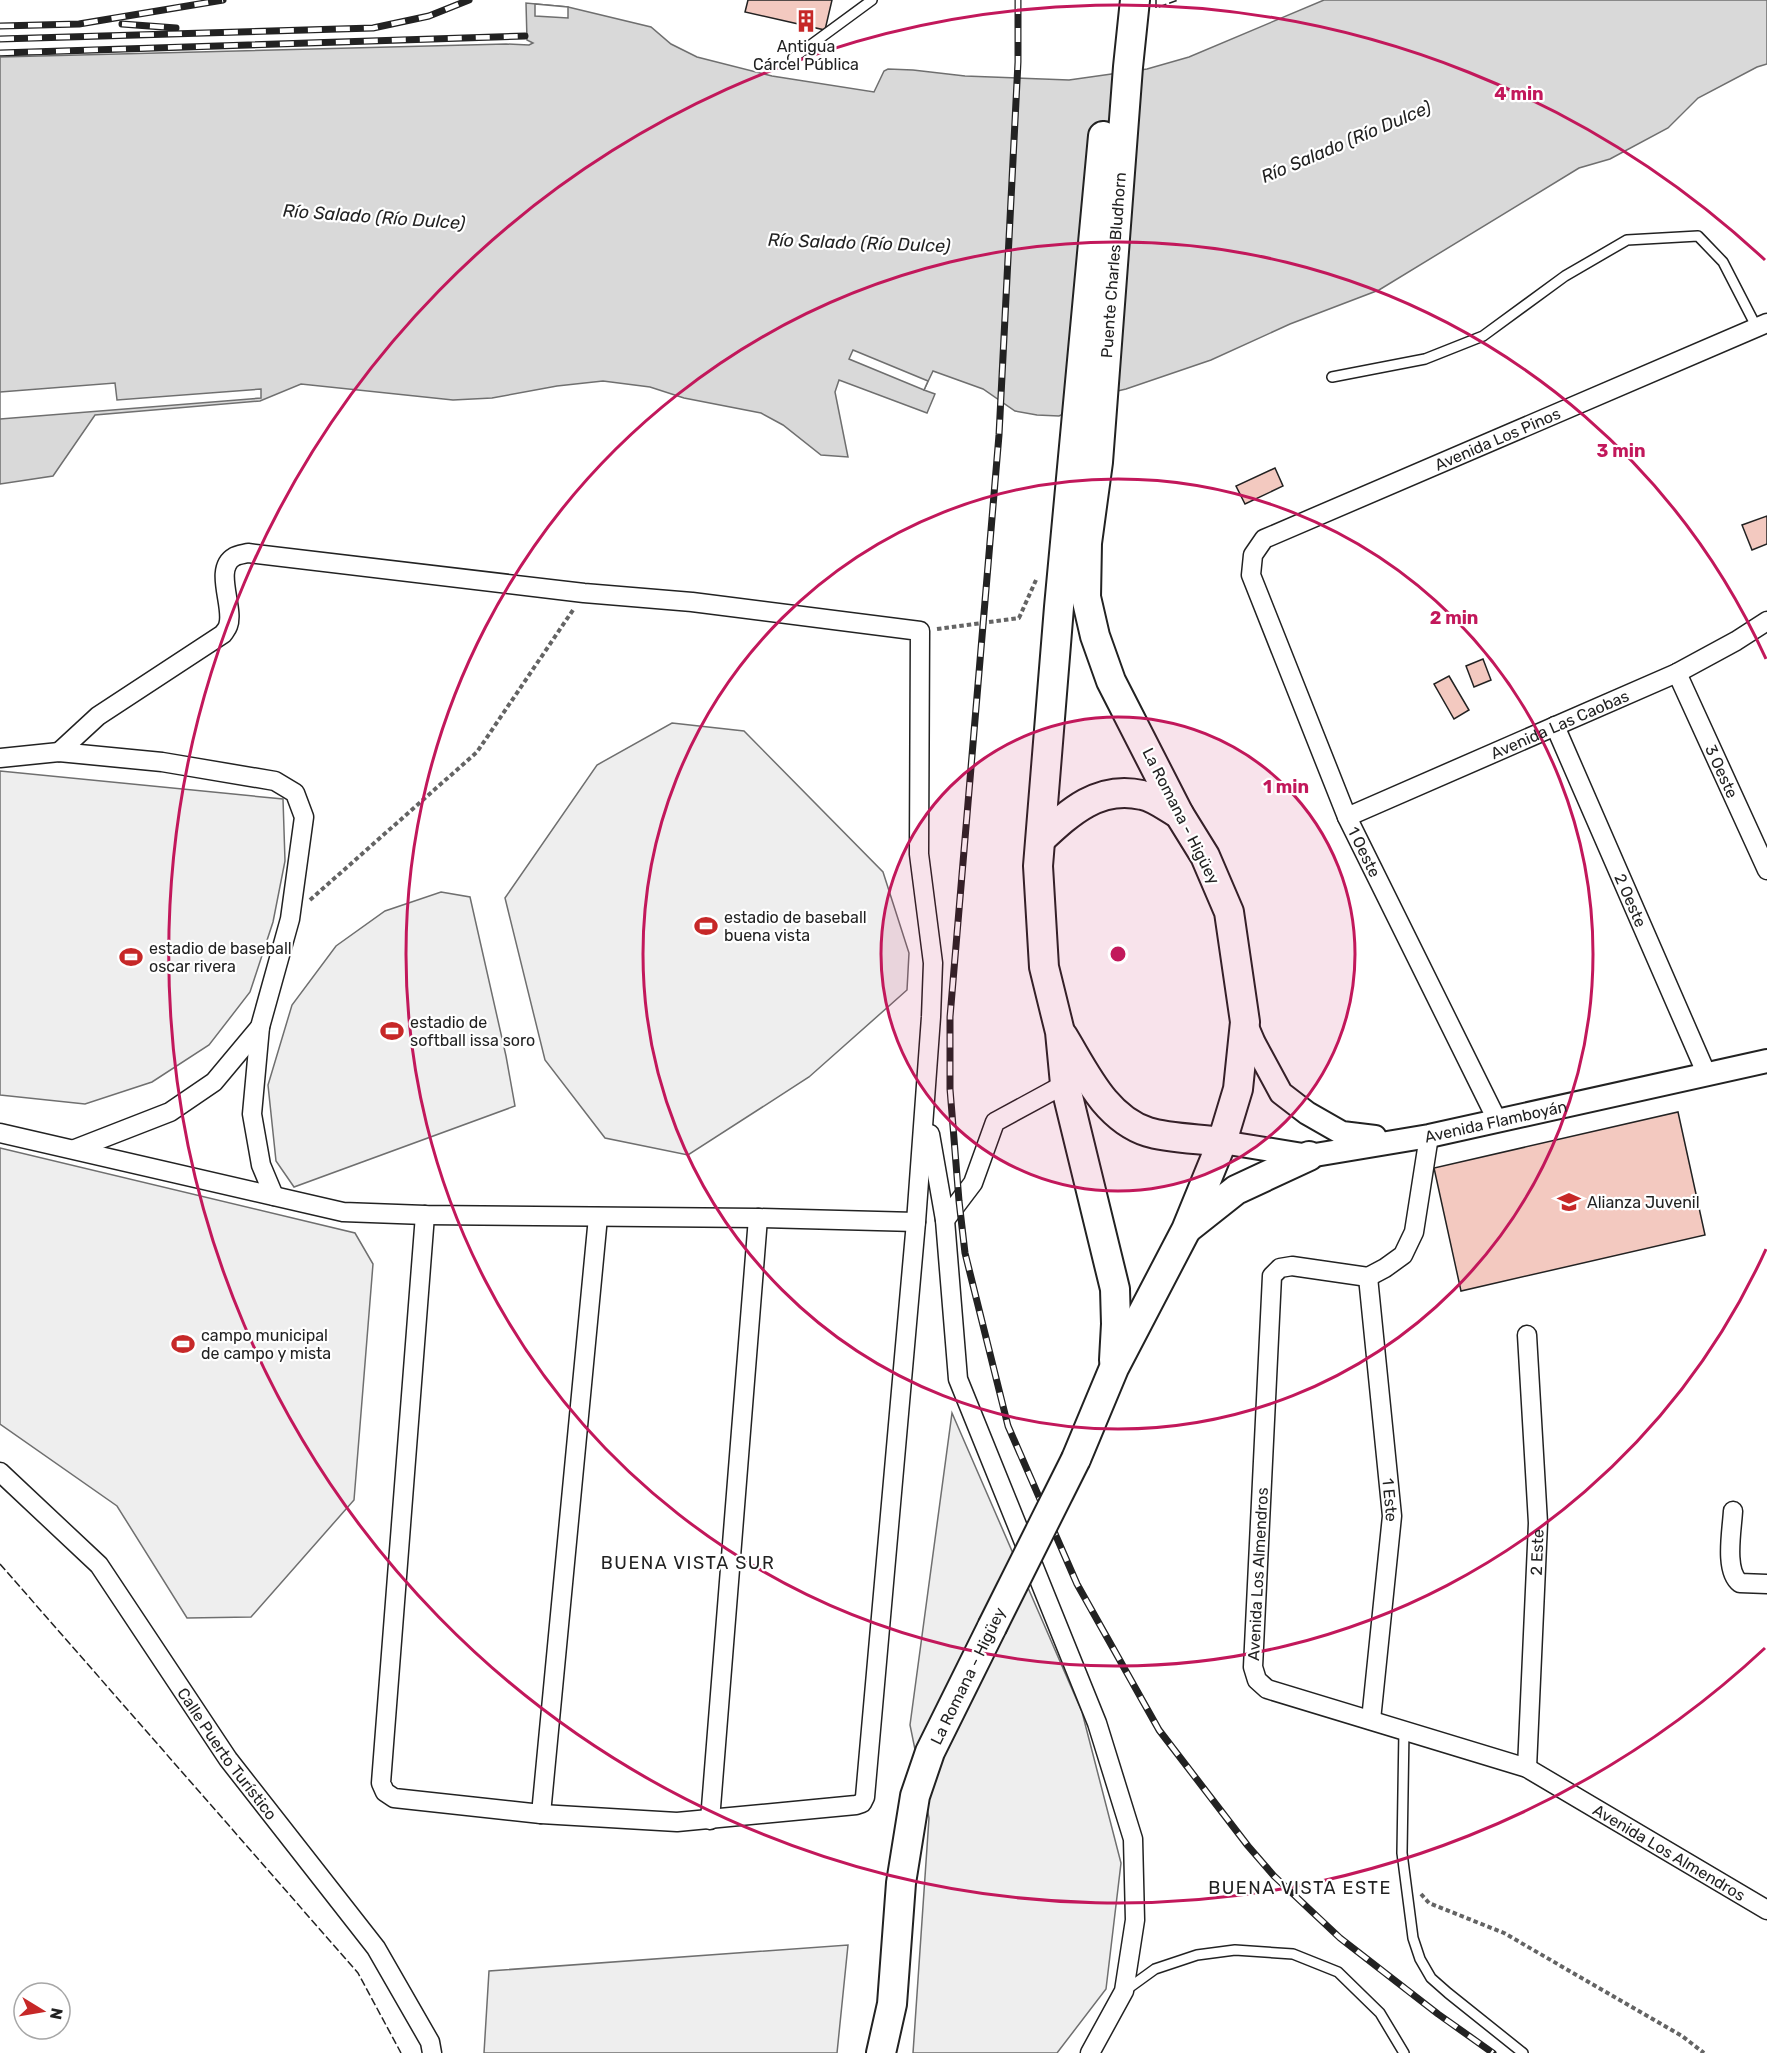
<svg xmlns="http://www.w3.org/2000/svg" width="1767" height="2053" font-family="Rubik,sans-serif">
	<style>
		.green { fill: #eee; stroke: #6f6f6f; stroke-width: 1.5 }
		.water { fill: #d9d9d9; stroke: #6f6f6f; stroke-width: 1.5 }
		.pier { fill: #fff; stroke: #6f6f6f; stroke-width: 1.5 }
		.building { fill: #f3c9c0; stroke: #222; stroke-width: 1.5 }
		.lines { fill: none; stroke-linecap: round; stroke-linejoin: round }
		.service-casing { stroke: #222; stroke-width: 12 }
		.minor-casing { stroke: #222; stroke-width: 21 }
		.tertiary-casing { stroke: #222; stroke-width: 26 }
		.primary-casing { stroke: #222; stroke-width: 32 }
		.path { stroke: #646464; stroke-width: 4; stroke-dasharray: 4.5 3; stroke-linecap: butt }
		.service { stroke: #fff; stroke-width: 9 }
		.minor { stroke: #fff; stroke-width: 18 }
		.tertiary { stroke: #fff; stroke-width: 22 }
		.primary { stroke: #fff; stroke-width: 28 }
		.rail-casing { stroke: #222; stroke-width: 7 }
		.rail { stroke: #fff; stroke-width: 4.5; stroke-dasharray: 14; stroke-linecap: butt }
		.primary-bridge-casing { stroke: #222; stroke-width: 32; stroke-linecap: butt }
		.primary-bridge { stroke: #fff; stroke-width: 28 }
		.fence { stroke: #222; stroke-width: 1.5; stroke-dasharray: 8 3; stroke-linecap: butt }
		.ring { fill: none; stroke: #c2185b; stroke-width: 3 }
		.labels { text-anchor: middle; dominant-baseline: central; stroke-width: 4.5; stroke-linejoin: round; paint-order: stroke }
		.poi-label { font-size: 16px; fill: #222; stroke: #fff; text-anchor: start }
		.street-label { font-size: 16px; fill: #222; stroke: #fff }
		.water-label { font-size: 18px; font-style: italic; fill: #222; stroke: #fff }
		.neighbourhood-label { font-size: 18px; letter-spacing: 1.5px; fill: #222; stroke: #fff }
		.centre { fill: #c2185b; stroke: #fff; stroke-width: 3 }
		.ring-label { font-size: 18px; text-anchor: middle; font-weight: bold; fill: #c2185b; stroke: #fff; stroke-width: 4.5; stroke-linejoin: round; paint-order: stroke }
	</style>
	<rect width="100%" height="100%" fill="#fff"/>
	<!-- green -->
	<g class="green">
		<polygon points="672,723 744,731 883,872 909,953 907,990 809,1077 688,1155 605,1138 545,1060 505,898 597,765"/>
		<polygon points="0,771 283,799 285,861 273,922 250,992 209,1045 152,1082 85,1104 0,1095"/>
		<polygon points="441,892 470,897 506,1056 515,1106 294,1187 276,1161 268,1085 292,1005 336,946 385,911"/>
		<polygon points="0,1148 355,1233 373,1264 354,1500 251,1617 187,1618 117,1506 0,1424"/>
		<polygon points="952,1413 1082,1712 1121,1863 1106,1989 1057,2053 913,2053 929,1818 910,1725"/>
		<polygon points="848,1945 837,2053 484,2053 489,1971"/>
	</g>
	<!-- water -->
	<polygon class="water" points="1324,0 1767,0 1767,64 1757,67 1698,98 1668,128 1610,159 1579,168 1379,290 1290,324 1211,360 1126,389 1109,393 1059,416 1037,415 1015,411 983,389 933,371 924,390 935,394 927,413 839,380 835,392 848,457 821,455 783,425 761,413 684,398 650,387 603,381 557,386 492,398 453,400 301,384 260,401 95,415 53,476 0,484 0,57 506,44 529,45 533,43 527,40 526,3 568,7 651,27 671,44 697,57 772,76 874,92 884,71 888,69 913,70 965,76 1069,80 1147,69 1189,57"/>
	<!-- pier -->
	<g class="pier">
		<polygon points="535,4 568,7 568,18 535,16"/>
		<polygon points="853,350 928,381 924,390 849,359"/>
		<polygon points="115,383 117,400 261,389 261,398 0,419 0,392"/>
	</g>
	<!-- building -->
	<g class="building">
		<polygon points="748,0 832,0 825,30 745,12"/>
		<polygon points="1275,468 1283,486 1245,504 1236,486"/>
		<polygon points="1767,516 1767,544 1752,550 1742,525"/>
		<polygon points="1483,659 1491,680 1474,687 1466,666"/>
		<polygon points="1449,676 1469,710 1454,719 1434,684"/>
		<polygon points="1678,1112 1705,1235 1461,1291 1434,1168"/>
	</g>
	<g class="lines">
		<!-- service casing -->
		<g class="service-casing">
			<g id="service">
				<polyline points="793,58 872,0"/>
				<polyline points="1332,377 1425,359 1483,336 1565,276 1627,240 1698,236 1723,262 1757,328"/>
				<polyline points="1404,1730 1402,1853 1413,1938 1420,1959 1431,1978 1448,1993 1523,2053"/>
				<polyline points="1126,1990 1155,1969 1197,1955 1235,1950 1293,1954 1338,1972 1380,2013 1404,2053"/>
			</g>
		</g>
		<!-- minor casing -->
		<g class="minor-casing">
			<g id="minor">
				<path id="s1" d="M 1677,673 L 1767,870"/>
				<path id="s2" d="M 1555,726 L 1707,1075"/>
				<path d="M 59,752 L 98,716 L 223,634 C 225,631 227,629 228,626 C 235,608 213,569 234,557 C 237,555 244,554 248,553 L 584,593 L 692,602 L 920,631 L 919,854 L 933,963 L 931,1017 L 916,1222 L 865,1797 L 862,1803 L 856,1805 L 677,1822 L 541,1814 L 394,1798 L 385,1792 L 381,1783 L 425,1215"/>
				<polyline points="0,758 59,752 162,762 275,781 295,793 304,817 290,919 260,1027 214,1082 170,1112 75,1149"/>
				<path id="s3" d="M 1347,817 L 1677,673 L 1736,641 L 1767,621"/>
				<polyline points="260,1027 252,1114 261,1165 274,1196"/>
				<path id="s4" d="M 1497,1120 L 1347,817 L 1251,575 L 1253,555 L 1264,539 L 1767,323"/>
				<polyline points="0,1133 343,1212 425,1215 758,1218 916,1222"/>
				<polyline points="930,1134 945,1220 958,1379 1097,1723 1133,1839 1135,1920 1124,1991 1090,2053"/>
				<path id="s5" d="M 1429,1136 L 1414,1232 L 1403,1255 L 1385,1268 L 1368,1277 L 1292,1266 L 1280,1268 L 1272,1276 L 1253,1667 L 1257,1680 L 1267,1689 L 1527,1768 L 1767,1910"/>
				<polyline points="945,1220 973,1183 995,1122 1065,1084"/>
				<path id="s6" d="M 1368,1277 L 1392,1516 L 1371,1720"/>
				<path id="s7" d="M 0,1472 L 99,1565 L 228,1759 L 376,1948 L 430,2042 L 432,2053"/>
				<path d="M 1733,1511 C 1732,1530 1724,1571 1740,1583 L 1767,1584"/>
				<path id="s8" d="M 1527,1768 L 1538,1523 L 1527,1335"/>
				<polyline points="541,1814 598,1217"/>
				<polyline points="710,1820 758,1218"/>
			</g>
		</g>
		<!-- tertiary casing -->
		<g class="tertiary-casing">
			<g id="tertiary">
				<polyline points="1245,1022 1254,1043 1281,1093 1307,1113 1342,1133 1375,1137"/>
				<path id="s9" d="M 1222,1142 L 1309,1156 L 1429,1136 L 1767,1061"/>
			</g>
		</g>
		<!-- primary casing -->
		<g class="primary-casing">
			<g id="primary">
				<polyline points="1103,136 1059,607 1038,866 1044,967 1060,1032 1065,1084 1115,1289 1116,1324 1114,1360"/>
				<path d="M 1041,839 C 1070,812 1099,785 1142,795 C 1154,797 1168,808 1179,814"/>
				<path d="M 1063,1036 C 1085,1072 1105,1118 1148,1132 C 1166,1138 1201,1139 1222,1142"/>
				<polyline points="1188,1228 1236,1190 1309,1156"/>
				<path id="s10" d="M 1076,1459 L 1114,1368 L 1186,1230 L 1222,1142 L 1238,1089 L 1245,1022 L 1229,912 L 1205,856 L 1179,814 L 1111,681 L 1095,636 L 1086,597 L 1087,543 L 1098,462 L 1128,67 L 1135,0"/>
				<polyline points="881,2053 892,2004 901,1883 915,1796 930,1752 992,1627"/>
			</g>
		</g>
		<!-- path -->
		<g class="path">
			<polyline points="937,629 1019,618 1036,580"/>
			<polyline points="310,900 477,752 573,610"/>
			<polyline points="1421,1894 1429,1903 1504,1933 1682,2036 1704,2053"/>
		</g>
		<!-- service -->
		<use href="#service" class="service"/>
		<!-- minor -->
		<use href="#minor" class="minor"/>
		<!-- tertiary -->
		<use href="#tertiary" class="tertiary"/>
		<!-- primary -->
		<use href="#primary" class="primary"/>
		<!-- rail casing -->
		<g class="rail-casing">
			<g id="rail">
				<polyline points="1018,0 1018,62 999,435 950,1017 950,1089 959,1201 965,1253 1008,1426 1077,1584 1159,1730 1248,1846 1274,1876 1340,1938 1438,2014 1493,2053"/>
				<polyline points="122,24 176,28"/>
				<polyline points="0,26 79,24 223,0"/>
				<polyline points="0,39 373,28 429,16 469,0"/>
				<polyline points="0,53 525,36"/>
			</g>
		</g>
		<!-- rail -->
		<use href="#rail" class="rail"/>
		<!-- primary-bridge casing -->
		<g class="primary-bridge-casing">
			<polyline id="primary-bridge" points="992,1627 1076,1459"/>
		</g>
		<!-- primary-bridge -->
		<use href="#primary-bridge" class="primary-bridge"/>
		<!-- fence -->
		<g class="fence">
			<polyline points="1156,0 1156,8 1178,0"/>
			<polyline points="0,1564 358,1973 401,2053"/>
		</g>
	</g>
	<!-- distance rings -->
	<circle cx="1118" cy="954" r="237" fill="#c2185b" fill-opacity=".12"/>
	<g class="ring">
		<circle cx="1118" cy="954" r="237"/>
		<circle cx="1118" cy="954" r="475"/>
		<path d="M1766 1249A712 712 0 1 1 1766 659"/>
		<path d="M1765 1648A949 949 0 1 1 1765 260"/>
	</g>
	<!-- icons -->
	<defs>
		<g id="building-bare" transform="scale(1.8)"><path d="M-4-6H4V6H1V3H-1V6H-4ZM-2.5-4.3h1.7v1.8h-1.7ZM.8-4.3h1.7v1.8H.8ZM-2.5-1h1.7V.8h-1.7ZM.8-1h1.7V.8H.8Z" fill="#c62828" stroke="#fff" stroke-width="2.5" paint-order="stroke"/></g>
		<g id="stadium-bare" transform="scale(1.8)"><path d="M0-5a6.5 5 0 1 0 0 10a6.5 5 0 1 0 0-10ZM-3.5-1.8h7v3.6h-7Z" fill="#c62828" stroke="#fff" stroke-width="2.5" paint-order="stroke"/></g>
		<g id="university-bare" transform="scale(1.8)"><path d="M0-5L7-2L0 1L-7-2ZM-4 1L0 2.5L4 1V4Q0 6-4 4Z" fill="#c62828" stroke="#fff" stroke-width="2.5" paint-order="stroke"/></g>
	</defs>
	<g fill-rule="evenodd">
		<use href="#building-bare" x="806" y="21"/>
		<use href="#stadium-bare" x="706" y="926"/>
		<use href="#stadium-bare" x="131" y="957"/>
		<use href="#stadium-bare" x="392" y="1031"/>
		<use href="#university-bare" x="1569" y="1202"/>
		<use href="#stadium-bare" x="183" y="1344"/>
	</g>
	<g class="labels">
		<!-- poi labels -->
		<g class="poi-label">
			<text x="806" y="46" text-anchor="middle">Antigua<tspan x="806" dy="18">Cárcel Pública</tspan></text>
			<text x="724" y="917">estadio de baseball<tspan x="724" dy="18">buena vista</tspan></text>
			<text x="149" y="948">estadio de baseball<tspan x="149" dy="18">oscar rivera</tspan></text>
			<text x="410" y="1022">estadio de<tspan x="410" dy="18">softball issa soro</tspan></text>
			<text x="1587" y="1202">Alianza Juvenil</text>
			<text x="201" y="1335">campo municipal<tspan x="201" dy="18">de campo y mista</tspan></text>
		</g>
		<!-- street labels -->
		<g class="street-label">
			<text stroke="none"><textPath href="#s10" startOffset="1264">Puente Charles Bludhorn</textPath></text>
			<text stroke="none"><textPath href="#s4" startOffset="892">Avenida Los Pinos</textPath></text>
			<text stroke="none"><textPath href="#s3" startOffset="232">Avenida Las Caobas</textPath></text>
			<text stroke="none"><textPath href="#s1" startOffset="108">3 Oeste</textPath></text>
			<text transform="translate(1181 816) rotate(63)">La Romana - Higüey</text>
			<text transform="translate(1364 852) rotate(64)">1 Oeste</text>
			<text stroke="none"><textPath href="#s2" startOffset="190">2 Oeste</textPath></text>
			<text stroke="none"><textPath href="#s9" startOffset="278">Avenida Flamboyán</textPath></text>
			<text stroke="none"><textPath href="#s6" startOffset="224">1 Este</textPath></text>
			<text stroke="none"><textPath href="#s8" startOffset="216">2 Este</textPath></text>
			<text transform="translate(1258 1574) rotate(-87)">Avenida Los Almendros</text>
			<text transform="translate(968 1676) rotate(-64)">La Romana - Higüey</text>
			<text stroke="none"><textPath href="#s7" startOffset="364">Calle Puerto Turístico</textPath></text>
			<text stroke="none"><textPath href="#s5" startOffset="1120">Avenida Los Almendros</textPath></text>
		</g>
		<!-- water labels -->
		<g class="water-label">
			<text transform="translate(1346 142) rotate(-23)">Río Salado (Río Dulce)</text>
			<text transform="translate(374 217) rotate(4)">Río Salado (Río Dulce)</text>
			<text transform="translate(859 243) rotate(2)">Río Salado (Río Dulce)</text>
		</g>
		<!-- neighbourhood labels -->
		<g class="neighbourhood-label">
			<text x="688" y="1563">BUENA VISTA SUR</text>
			<text x="1300" y="1888">BUENA VISTA ESTE</text>
		</g>
	</g>
	<circle cx="1118" cy="954" r="9" class="centre"/>
	<g class="ring-label">
		<text x="1519" y="100">4 min</text>
		<text x="1621" y="457">3 min</text>
		<text x="1454" y="624">2 min</text>
		<text x="1286" y="793">1 min</text>
	</g>
	<!-- north arrow -->
	<g transform="translate(42 2011) rotate(101)"><circle r="28" fill="#ffffff" stroke="#a7a7a7" stroke-width="1.5"/>
	<path d="M0-4.5L10 22L0 15L-10 22Z" fill="#c62828"/>
	<text y="-9" font-size="16" font-weight="bold" text-anchor="middle" fill="#222222">N</text>
	</g>
</svg>
